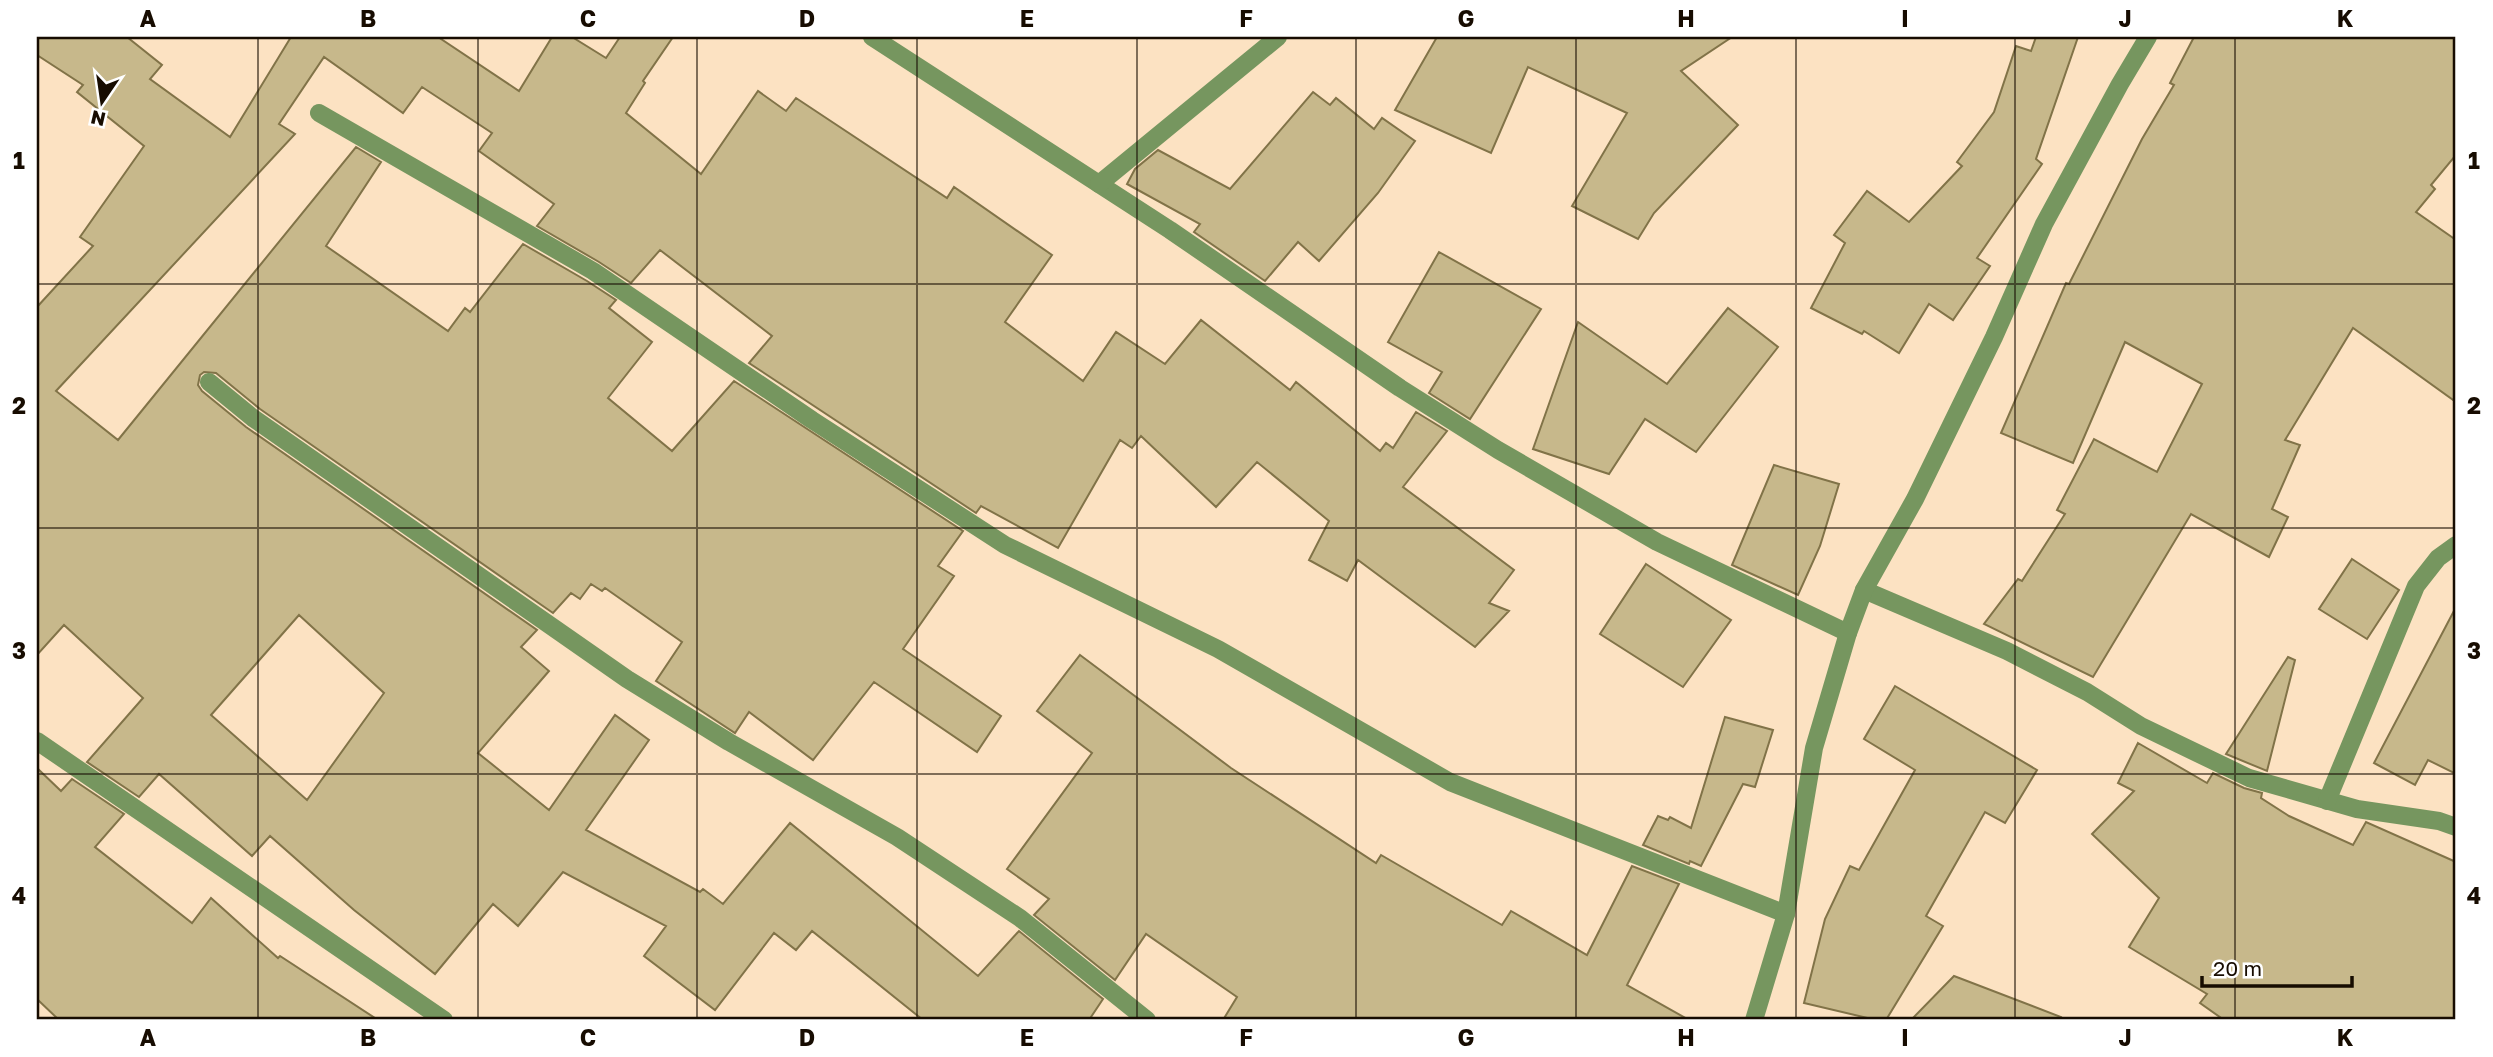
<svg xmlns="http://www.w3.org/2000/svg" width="2493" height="1057" font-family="'Golos Text',sans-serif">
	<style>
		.building { fill: #c7b88b; stroke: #817348; stroke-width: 2; fill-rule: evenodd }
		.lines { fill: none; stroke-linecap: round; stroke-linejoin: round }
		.minor { stroke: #76965f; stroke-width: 18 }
		.grid { fill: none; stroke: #170c01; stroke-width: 2; stroke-opacity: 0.55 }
		.neatline { fill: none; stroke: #170c01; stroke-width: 2.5 }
		.grid-label { font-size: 23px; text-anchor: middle; font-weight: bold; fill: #170c01 }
	</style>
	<rect width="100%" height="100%" fill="#fce2c2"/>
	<!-- building -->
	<g class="building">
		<path d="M 37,37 L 127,37 L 162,65 L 150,79 L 230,137 L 291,37 L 438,37 L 519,91 L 552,37 L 572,37 L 606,58 L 620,37 L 673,37 L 643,81 L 645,83 L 626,113 L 701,174 L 758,91 L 786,111 L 796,98 L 947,198 L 954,187 L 1052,255 L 1005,322 L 1083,381 L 1116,332 L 1165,364 L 1201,320 L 1290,390 L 1296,382 L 1380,451 L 1386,443 L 1393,448 L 1416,412 L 1447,431 L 1403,487 L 1514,570 L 1489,603 L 1509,611 L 1475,647 L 1358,560 L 1347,581 L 1309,560 L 1329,521 L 1257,462 L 1216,507 L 1141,436 L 1132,448 L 1120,440 L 1058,548 L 981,506 L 976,513 L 749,363 L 772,336 L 660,250 L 631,283 L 599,262 L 537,226 L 554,204 L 479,151 L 492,133 L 422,87 L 403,113 L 324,57 L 279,124 L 295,134 L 56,391 L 118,440 L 356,147 L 381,162 L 326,246 L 448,331 L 465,308 L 470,312 L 523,244 L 587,281 L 616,300 L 609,308 L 652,342 L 608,398 L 672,451 L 734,381 L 963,531 L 938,566 L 954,576 L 903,649 L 1001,716 L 977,752 L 874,682 L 813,760 L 749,712 L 735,733 L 656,681 L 682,642 L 605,588 L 602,591 L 591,584 L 580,599 L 571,593 L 553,613 L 260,409 L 216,373 L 204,372 L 200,375 L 198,385 L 202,391 L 246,427 L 537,630 L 521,647 L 549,671 L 478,753 L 549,810 L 615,715 L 649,740 L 586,830 L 700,892 L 703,889 L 723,904 L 790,823 L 978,976 L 1019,931 L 1103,999 L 1089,1020 L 923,1020 L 812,931 L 796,950 L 774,933 L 715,1010 L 644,956 L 666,926 L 563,872 L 518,926 L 493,904 L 435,974 L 354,910 L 270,836 L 252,856 L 159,774 L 139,797 L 87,762 L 143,698 L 64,625 L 37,655 L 37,307 L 93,246 L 80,237 L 144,146 L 77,92 L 83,85 L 37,55 ZM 299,615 L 384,693 L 307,800 L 211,715 Z"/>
		<polygon points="1437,37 1732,37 1681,71 1738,125 1654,213 1638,239 1572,206 1627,113 1528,67 1491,153 1395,110"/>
		<polygon points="2036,37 2078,37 2036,159 2042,164 1977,258 1990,266 1953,320 1929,304 1899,353 1864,331 1862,334 1811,308 1845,243 1834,235 1867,191 1909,222 1962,166 1957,162 1994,112 2016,46 2031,51"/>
		<polygon points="2194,37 2456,37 2456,155 2431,185 2435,189 2416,212 2456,240 2456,402 2353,328 2285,440 2300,445 2272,509 2288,517 2269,557 2191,514 2093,677 1984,624 2018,579 2022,581 2065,514 2057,510 2094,439 2157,472 2202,384 2125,342 2073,463 2001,433 2066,283 2069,284 2142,139 2174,85 2170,83"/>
		<polygon points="1313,92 1330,105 1336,98 1374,129 1382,118 1415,141 1378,193 1319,261 1298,242 1265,281 1194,232 1200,224 1127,184 1135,169 1158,150 1230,189"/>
		<polygon points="1439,252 1541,309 1470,419 1429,393 1442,372 1388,342"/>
		<polygon points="1728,308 1778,347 1696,452 1645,419 1609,474 1533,449 1578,322 1667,384"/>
		<polygon points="1774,465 1839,484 1820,546 1798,595 1732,565"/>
		<polygon points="2352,559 2399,590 2367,639 2319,609"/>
		<polygon points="1646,564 1731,620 1683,687 1600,634"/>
		<polygon points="2456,607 2456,774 2428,760 2415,785 2374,763"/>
		<polygon points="1080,655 1231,768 1376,863 1381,855 1502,925 1511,911 1587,955 1632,866 1679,884 1627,985 1689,1020 1223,1020 1237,997 1146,934 1115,980 1034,915 1049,899 1007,869 1092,753 1037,711"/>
		<polygon points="2288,657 2295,660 2267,771 2226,754"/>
		<polygon points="1895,686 2037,770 2005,823 1985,812 1926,916 1943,926 1886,1020 1876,1020 1804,1003 1825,919 1850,866 1859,870 1915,770 1864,739"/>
		<polygon points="1725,717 1773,730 1755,787 1743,784 1701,866 1690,861 1689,864 1643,845 1658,816 1668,820 1670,817 1691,828"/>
		<polygon points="2138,743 2207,783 2213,773 2244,788 2262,793 2261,798 2289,816 2353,845 2366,822 2456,862 2456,1020 2224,1020 2200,1003 2207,994 2129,947 2159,898 2092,834 2134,791 2118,783"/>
		<polygon points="37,768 61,791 72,779 124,814 95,847 192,923 211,898 278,958 280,956 378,1020 59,1020 37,999"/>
		<polygon points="1954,976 2061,1017 2060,1020 1911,1020"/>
	</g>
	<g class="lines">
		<!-- minor -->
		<g class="minor">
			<polyline points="872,37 1170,230 1400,388 1498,450 1657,542 1848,633"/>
			<polyline points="319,113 593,271 812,420 1005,545 1218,649 1450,782 1786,914"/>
			<polyline points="1099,184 1278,37"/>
			<polyline points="209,382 253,418 627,679 729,742 897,837 1020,918 1147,1020"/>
			<polyline points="1864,590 2007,651 2087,692 2141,726 2249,778 2357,809 2439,821 2456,827"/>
			<polyline points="37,741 444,1020"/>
			<polyline points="2327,801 2416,586 2438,558 2456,545"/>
			<polyline points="1754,1020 1786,914 1814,748 1848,633 1864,590 1915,499 1994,337 2044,224 2120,84 2148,37"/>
		</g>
	</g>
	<!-- grid -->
	<path class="grid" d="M 258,37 L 258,1020M 478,37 L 478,1020M 697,37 L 697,1020M 917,37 L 917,1020M 1137,37 L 1137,1020M 1356,37 L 1356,1020M 1576,37 L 1576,1020M 1796,37 L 1796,1020M 2015,37 L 2015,1020M 2235,37 L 2235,1020M 37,284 L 2456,284M 37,528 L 2456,528M 37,774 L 2456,774"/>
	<!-- border -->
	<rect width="2493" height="1057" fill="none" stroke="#ffffff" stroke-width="77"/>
	<!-- north arrow -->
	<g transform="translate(102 102) rotate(193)" stroke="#ffffff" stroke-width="5" paint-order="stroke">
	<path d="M0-5L12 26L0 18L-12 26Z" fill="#170c01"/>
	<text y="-10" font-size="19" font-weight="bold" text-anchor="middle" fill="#170c01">N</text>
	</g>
	<!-- scale -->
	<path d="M2202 976v10h150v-10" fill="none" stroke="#170c01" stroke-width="3.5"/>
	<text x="2213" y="976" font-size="21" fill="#170c01" stroke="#ffffff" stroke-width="5" paint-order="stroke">20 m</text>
	<rect x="38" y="38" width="2416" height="980" class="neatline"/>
	<g class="grid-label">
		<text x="148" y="27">A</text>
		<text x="368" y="27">B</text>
		<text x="588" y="27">C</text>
		<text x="807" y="27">D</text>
		<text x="1027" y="27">E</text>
		<text x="1246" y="27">F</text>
		<text x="1466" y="27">G</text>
		<text x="1686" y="27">H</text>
		<text x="1905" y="27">I</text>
		<text x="2125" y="27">J</text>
		<text x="2345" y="27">K</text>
		<text x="19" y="169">1</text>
		<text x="2474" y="169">1</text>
		<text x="19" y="414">2</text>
		<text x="2474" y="414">2</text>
		<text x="19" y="659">3</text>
		<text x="2474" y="659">3</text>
		<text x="19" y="904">4</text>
		<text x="2474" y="904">4</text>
		<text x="148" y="1046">A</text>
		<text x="368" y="1046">B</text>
		<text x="588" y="1046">C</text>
		<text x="807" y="1046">D</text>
		<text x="1027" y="1046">E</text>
		<text x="1246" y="1046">F</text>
		<text x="1466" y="1046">G</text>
		<text x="1686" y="1046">H</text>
		<text x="1905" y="1046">I</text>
		<text x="2125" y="1046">J</text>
		<text x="2345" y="1046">K</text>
	</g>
</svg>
